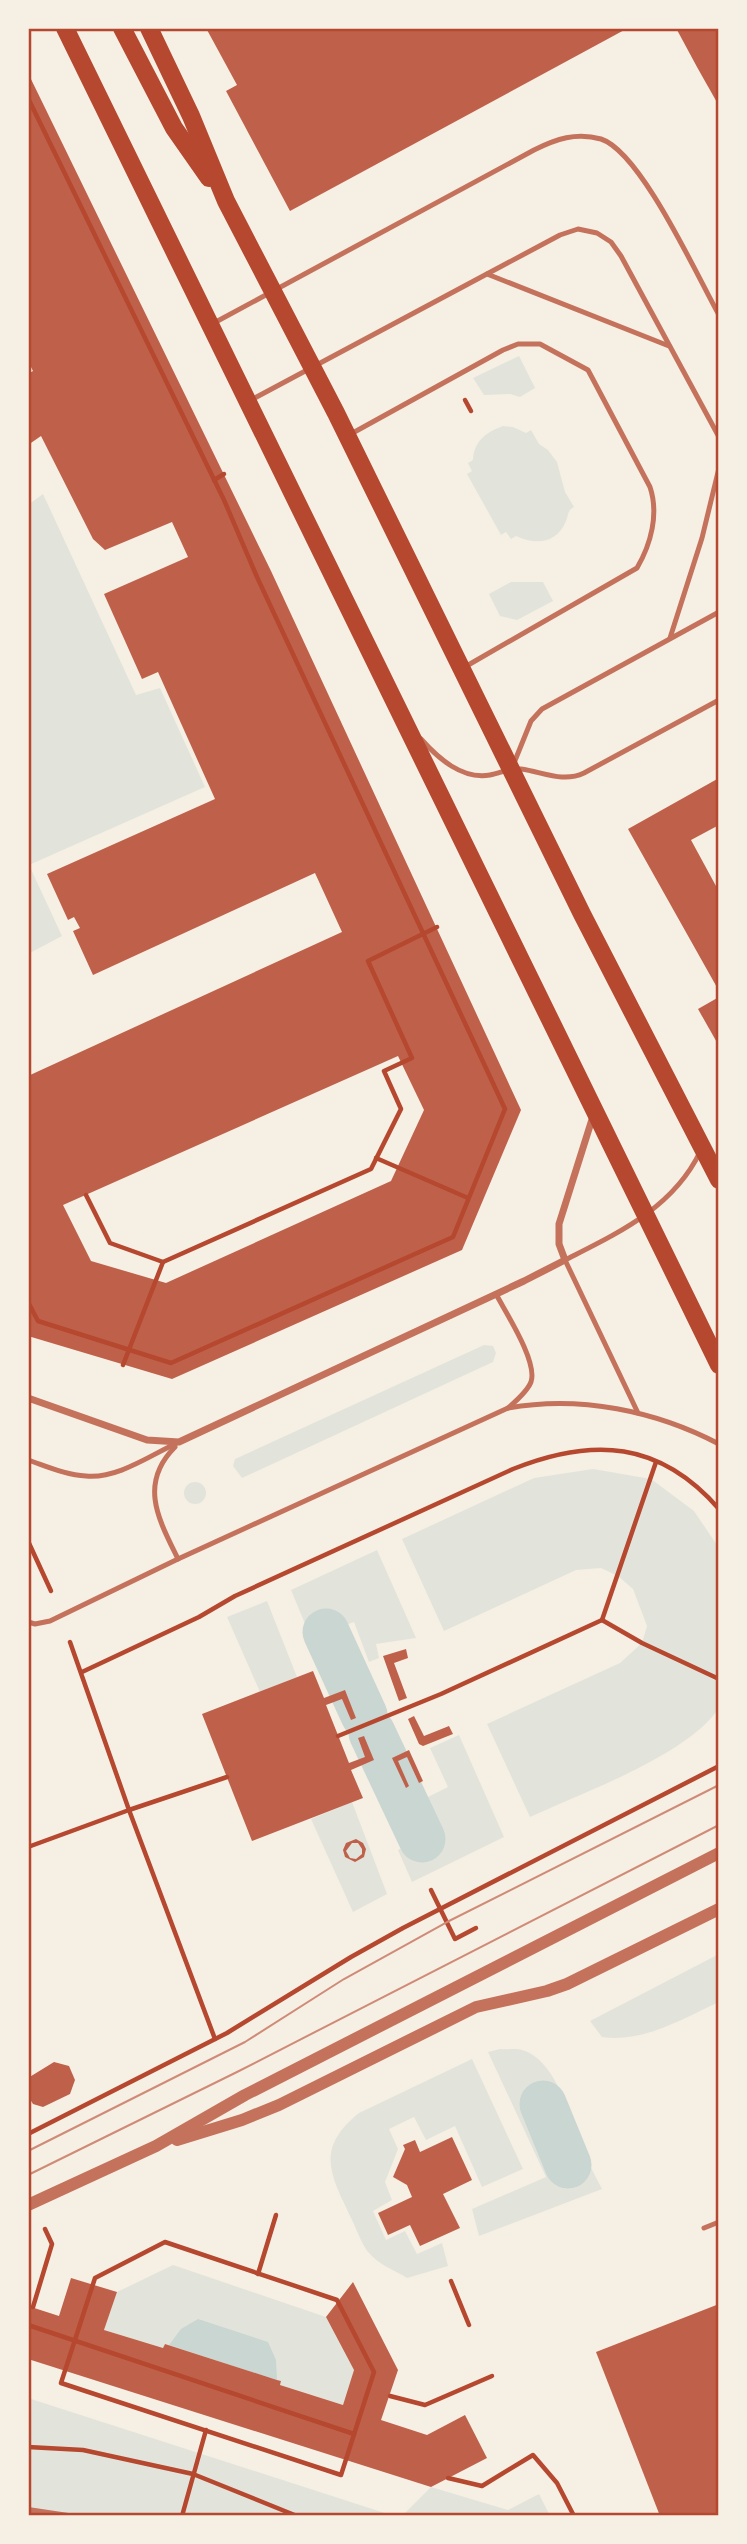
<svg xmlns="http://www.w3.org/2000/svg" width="747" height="2544" font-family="'Exo 2',sans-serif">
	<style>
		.green { fill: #e2e4dc }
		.water { fill: #c9d6d2 }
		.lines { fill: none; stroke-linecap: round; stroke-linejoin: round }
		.canal { stroke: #c9d6d2; stroke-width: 47 }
		.building { fill: #bf614a; fill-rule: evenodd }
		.path { stroke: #b5482f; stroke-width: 4.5 }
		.service { stroke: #c5725c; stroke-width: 5 }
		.pedestrian { stroke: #c5725c; stroke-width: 6 }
		.minor { stroke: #c5725c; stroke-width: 7 }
		.tertiary { stroke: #c5725c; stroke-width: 12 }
		.primary { stroke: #b5482f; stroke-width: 18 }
		.tram { stroke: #cf8b77; stroke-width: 2 }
		.neatline { fill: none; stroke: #b5482f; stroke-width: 2.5 }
	</style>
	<rect width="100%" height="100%" fill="#f6efe4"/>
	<!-- green -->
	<g class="green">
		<polygon points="519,356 535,388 520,397 510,394 484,395 473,378"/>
		<path d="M 503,426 L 513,427 L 526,433 L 531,430 L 539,444 L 548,450 L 557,462 L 565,492 L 574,507 C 567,511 569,514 566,521 C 557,544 535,545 516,536 L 511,539 L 506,532 L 501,535 L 467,474 L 472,471 L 468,463 L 473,460 C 474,441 486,432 503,426 Z"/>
		<polygon points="43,494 136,695 160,688 205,787 29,865 62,936 28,954 28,505"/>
		<polygon points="511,582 543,582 553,601 517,620 500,616 489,594"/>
		<polygon points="484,1345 493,1346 496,1353 493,1362 242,1478 233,1466 235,1459"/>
		<path d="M 593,1469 L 651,1479 L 694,1511 L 719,1548 L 719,1708 C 688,1755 582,1793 530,1817 L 487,1724 L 620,1663 L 642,1643 L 647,1626 L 633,1589 L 618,1576 L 601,1568 L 576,1570 L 444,1631 L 402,1539 L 534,1478 Z"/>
		<circle cx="195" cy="1493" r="11"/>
		<polygon points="377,1550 416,1638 376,1644 379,1658 369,1662 354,1622 311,1638 291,1590"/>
		<polygon points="267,1601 297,1677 260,1692 227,1617"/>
		<polygon points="459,1735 504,1837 412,1882 398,1850 433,1834 418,1802 448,1787 430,1748"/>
		<polygon points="352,1802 387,1894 353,1912 311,1819"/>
		<path d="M 719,1954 L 719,2002 C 682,2019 643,2043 602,2037 L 590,2021 Z"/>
		<path d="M 500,2049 C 506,2050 516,2048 522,2050 C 543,2056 554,2078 563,2096 L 529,2109 L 555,2169 L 586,2158 L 602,2189 L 479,2236 L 472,2209 L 546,2177 L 488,2052 Z"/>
		<path d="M 472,2059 L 523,2169 L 482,2187 L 455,2126 L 426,2140 L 414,2117 L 389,2129 L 398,2149 L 385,2182 L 392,2200 L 373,2211 L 386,2240 L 405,2231 L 417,2254 L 442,2243 L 448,2266 L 407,2278 C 396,2271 378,2264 370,2254 C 362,2246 357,2230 352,2220 C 331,2176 314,2149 359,2113 Z"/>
		<polygon points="173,2265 326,2317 354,2370 343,2405 280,2385 281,2381 277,2380 165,2344 163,2348 104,2330 117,2292"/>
		<polygon points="28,2398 394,2516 28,2516"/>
		<polygon points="431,2487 508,2510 539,2494 550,2516 402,2516"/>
	</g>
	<!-- water -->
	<polygon class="water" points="198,2319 268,2342 276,2360 277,2380 169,2345 181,2329"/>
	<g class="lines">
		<!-- canal -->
		<g class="canal">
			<polyline points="326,1632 364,1715"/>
			<polyline points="372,1733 422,1839"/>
			<polyline points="543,2104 568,2165"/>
		</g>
	</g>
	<!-- building -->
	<g class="building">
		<polygon points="206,28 628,28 290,211 226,91 237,85"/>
		<polygon points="676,28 719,28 719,106 697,67"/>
		<path d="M 28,73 L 271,571 L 521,1110 L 462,1250 L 172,1379 L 28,1336 L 28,1076 L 342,932 L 315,873 L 93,975 L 73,931 L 80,928 L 74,917 L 68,920 L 47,874 L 215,799 L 158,672 L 142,679 L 104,594 L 188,557 L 172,522 L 105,550 L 93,539 L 41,436 L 28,445 L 28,374 L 33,371 L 28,361 ZM 398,1056 L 424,1110 L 391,1181 L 166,1283 L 91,1261 L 63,1205 Z"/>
		<polygon points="719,778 719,825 691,840 716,886 719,885 719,991 628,829"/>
		<polygon points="719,997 719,1046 698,1009"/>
		<polygon points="406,1649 408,1658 394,1663 407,1698 399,1701 383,1656"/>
		<polygon points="313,1671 324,1698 345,1690 356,1718 351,1720 342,1699 326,1705 349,1763 365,1757 358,1738 364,1736 374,1760 351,1770 363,1798 252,1841 202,1714"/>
		<polygon points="414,1716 424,1736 449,1726 453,1734 423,1746 419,1744 408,1719"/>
		<polygon points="409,1750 423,1781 419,1783 407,1757 398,1761 409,1786 406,1788 392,1758"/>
		<path d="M 356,1839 L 363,1843 L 366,1849 L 364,1857 L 355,1862 L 345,1857 L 343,1850 L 346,1843 ZM 352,1843 L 358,1843 L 362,1849 L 362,1854 L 356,1859 L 350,1858 L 346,1851 Z"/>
		<polygon points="54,2062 69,2066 75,2080 70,2094 43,2107 33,2104 28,2096 28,2078"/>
		<polygon points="452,2137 472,2180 443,2194 460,2228 420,2246 410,2225 388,2235 378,2213 412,2197 407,2185 393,2177 405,2149 403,2145 415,2140 420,2152"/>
		<polygon points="71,2278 117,2292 104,2330 163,2348 165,2344 277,2380 281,2381 280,2385 343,2405 354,2370 326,2317 353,2282 398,2370 381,2420 427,2435 465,2415 487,2458 431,2487 28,2359 28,2306 59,2316"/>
		<polygon points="719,2304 719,2516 660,2516 596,2352"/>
	</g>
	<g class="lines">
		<!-- path -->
		<g class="path">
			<polyline points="28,98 224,500 257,577 505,1109 453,1237 171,1363 38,1321 28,1302"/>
			<polyline points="465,400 471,411"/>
			<polyline points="214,480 224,474"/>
			<polyline points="376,1158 468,1198"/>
			<polyline points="86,1195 110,1243 163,1262"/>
			<polyline points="123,1365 163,1262 371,1169 401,1109 384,1071 412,1058 368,961 437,927"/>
			<polyline points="28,1541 51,1591"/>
			<polyline points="602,1620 656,1462"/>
			<path d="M 82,1672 L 199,1617 L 235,1596 L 513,1469 C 593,1437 660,1441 719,1509"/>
			<polyline points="338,1736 441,1694 602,1620 642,1643 719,1679"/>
			<polyline points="28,1847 129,1810 70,1642"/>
			<polyline points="431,1890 455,1939 476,1928"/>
			<polyline points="215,2039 129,1810 227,1777"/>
			<polyline points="28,2134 227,2033 351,1957 403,1928 719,1766"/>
			<polygon points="165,2242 337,2300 374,2372 341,2475 61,2383 95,2278"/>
			<polyline points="258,2274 276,2215"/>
			<polyline points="451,2281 469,2325"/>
			<polyline points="33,2307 52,2244 45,2229"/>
			<polyline points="28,2325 354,2434"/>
			<polyline points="390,2396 425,2405 492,2376"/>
			<polyline points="28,2447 83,2450 193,2474 297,2516"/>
			<polyline points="448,2478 482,2486 533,2455 557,2483 574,2516"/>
			<polyline points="182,2516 206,2430"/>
		</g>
		<!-- service -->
		<g class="service">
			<polyline points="487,274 669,346"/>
			<path d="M 212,324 L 534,150 C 556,139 576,132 601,139 C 641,152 697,276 719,315"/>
			<polyline points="249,401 560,235 578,229 597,233 611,242 621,256 719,437"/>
			<path d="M 349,435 L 503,350 L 518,344 L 540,344 L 588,370 L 650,487 C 659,514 651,544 637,568 L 463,668"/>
			<polyline points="670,638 702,538 719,468"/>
			<path d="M 421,739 C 438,758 462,780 490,775 C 501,773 509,768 521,769 C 543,772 563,783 584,773 L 719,700"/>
			<polyline points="514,763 531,721 542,709 719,612"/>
			<path d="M 496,1294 C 506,1313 538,1362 531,1382 C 527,1392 516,1401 508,1408"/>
			<path d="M 638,1413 L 565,1260 C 618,1233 673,1208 700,1152"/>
			<path d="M 175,1447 C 138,1484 159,1520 178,1559"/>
			<path d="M 28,1460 C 46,1466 66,1475 86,1476 C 117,1479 149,1456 177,1443"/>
			<path d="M 28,1622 L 35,1624 L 50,1621 L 178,1559 L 508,1408 C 580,1395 656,1411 719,1444"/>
			<polyline points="704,2228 719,2222"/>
		</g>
		<!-- pedestrian -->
		<polyline class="pedestrian" points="28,2510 68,2516"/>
		<!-- minor -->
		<polyline class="minor" points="28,1398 147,1440 179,1442 524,1281 565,1260 559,1244 559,1224 594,1113"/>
		<!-- tertiary -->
		<g class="tertiary">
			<polyline points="177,2140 242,2120 279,2105 476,2007 547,1991 567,1984 719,1909"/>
			<polyline points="28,2205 156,2146 245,2095 719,1853"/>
		</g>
		<!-- primary -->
		<g class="primary">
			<polyline points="65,28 719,1365"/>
			<polyline points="122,28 174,128 209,178"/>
			<polyline points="149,28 191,116 226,201 336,413 582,914 719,1180"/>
		</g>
		<!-- tram -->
		<g class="tram">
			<polyline points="28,2151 245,2042 344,1979 447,1922 719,1785"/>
			<polyline points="28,2175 237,2072 719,1825"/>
		</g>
	</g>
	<!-- border -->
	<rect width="747" height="2544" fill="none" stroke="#f6efe4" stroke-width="60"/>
	<rect x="30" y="30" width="687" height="2484" class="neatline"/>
</svg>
